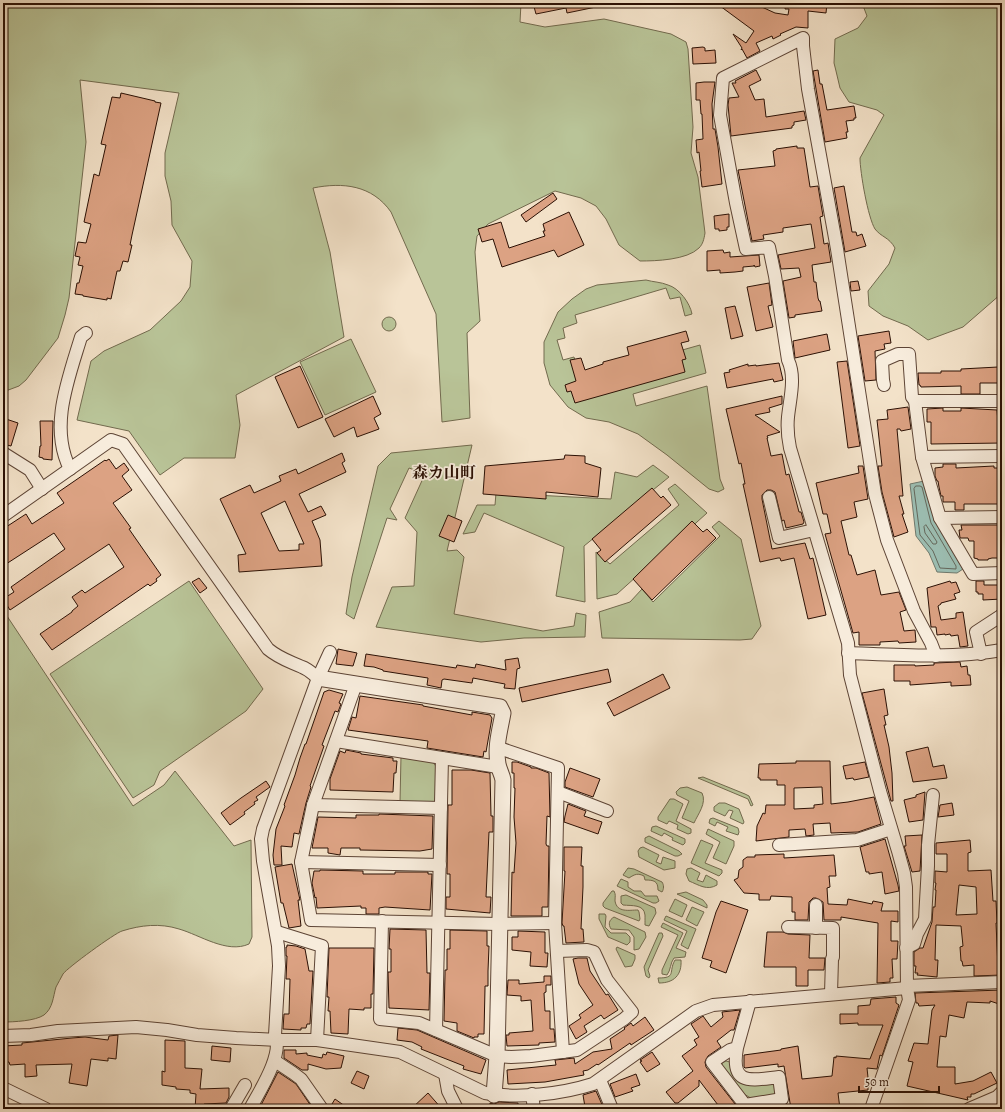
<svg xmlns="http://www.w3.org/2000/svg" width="1005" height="1112" font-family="Alegreya,'Noto Serif JP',serif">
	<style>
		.green { fill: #b9c498; stroke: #726a4e }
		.water { fill: #9cbeb2; stroke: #6f786c }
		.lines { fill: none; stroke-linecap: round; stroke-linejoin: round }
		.shore { stroke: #64675b; stroke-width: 1 }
		.building { fill: #dca283; stroke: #2b1004; fill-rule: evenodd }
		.minor-casing { stroke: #5d4435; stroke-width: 14 }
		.tertiary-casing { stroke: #5d4435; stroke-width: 17 }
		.minor { stroke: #f7ecdc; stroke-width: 12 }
		.tertiary { stroke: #f7ecdc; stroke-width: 15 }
		.labels { text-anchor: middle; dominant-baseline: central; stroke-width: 3.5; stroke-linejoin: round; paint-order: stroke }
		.quarter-label { font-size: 16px; font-weight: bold; fill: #2b1004; stroke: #f7ecdc }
	</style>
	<rect width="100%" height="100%" fill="#f3e2c9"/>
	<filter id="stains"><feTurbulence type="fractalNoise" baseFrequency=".005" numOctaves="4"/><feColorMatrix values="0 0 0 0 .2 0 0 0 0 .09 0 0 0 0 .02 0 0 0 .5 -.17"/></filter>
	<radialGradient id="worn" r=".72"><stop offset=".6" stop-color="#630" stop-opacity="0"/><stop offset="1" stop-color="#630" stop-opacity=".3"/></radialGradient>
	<!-- green -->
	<g class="green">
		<path d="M 3,3 L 521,3 L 520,22 L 545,27 L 604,19 L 671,34 L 686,42 L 688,49 L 693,127 L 691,153 L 698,177 L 705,233 C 704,239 703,244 699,248 C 687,260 656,261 640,261 L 619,245 L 606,219 L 596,206 L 581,198 L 555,191 L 488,224 L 477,236 L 475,252 L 480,321 L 467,333 L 470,418 L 442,422 L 436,314 L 391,212 C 372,185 343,182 313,188 L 330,252 L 344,337 L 236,395 L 240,425 L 235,458 L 184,458 L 160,475 L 129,431 L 77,420 L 91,361 L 104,351 L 150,330 L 181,301 L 190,287 L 192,261 L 172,225 L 171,201 L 165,176 L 165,153 L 179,93 L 80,80 L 86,142 L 69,298 L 65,315 L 58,338 L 26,380 L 19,386 L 3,392 Z"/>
		<path d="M 862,3 L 1002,3 L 1002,294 L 1001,294 L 963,327 L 928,340 L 908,326 L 883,316 L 869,306 L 868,291 L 889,264 L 895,248 C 889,237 881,237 875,229 C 868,218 860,172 860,158 L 884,115 L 877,110 L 849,102 L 840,88 L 836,71 L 834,63 L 835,39 L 858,28 L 867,16 Z"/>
		<path d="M 646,280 C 653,282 661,282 668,285 C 679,288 690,303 692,314 L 685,316 L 680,297 L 670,299 L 666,288 L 575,315 L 577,323 L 563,328 L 565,338 L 557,340 L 563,360 L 574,357 L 580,379 L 700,345 L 706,373 L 633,394 L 636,406 L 707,386 L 720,479 L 724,489 L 718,492 L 709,489 L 667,455 L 638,434 L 609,422 L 586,418 L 568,407 L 550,385 L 544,363 L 544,342 L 558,312 L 572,299 L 586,289 L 597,285 Z"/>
		<circle cx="389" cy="324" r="7"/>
		<polygon points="351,339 376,392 325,415 300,362"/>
		<polygon points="472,445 447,551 457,550 464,557 454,614 543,631 574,626 576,613 586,615 585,637 524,638 481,642 376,627 392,587 414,586 417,532 405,518 425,474 409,468 390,509 397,520 387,518 354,619 346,614 352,577 378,466 391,453"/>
		<polygon points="653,465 669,477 584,546 585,602 556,596 564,547 484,513 475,532 463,534 477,505 495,505 496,493 611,499 615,472 637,477"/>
		<polygon points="675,484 707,513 617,594 597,599 596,552 610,564 679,505 668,489"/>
		<polygon points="719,521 741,539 761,626 752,639 740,640 602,638 599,612 630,602 642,589 653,602 720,536 712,527"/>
		<polygon points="189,581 263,689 246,711 160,771 154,785 133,798 50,674"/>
		<path d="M 3,610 L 133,806 L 164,785 L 175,771 L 234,846 L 251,840 L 252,937 L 249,944 C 227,954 200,935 179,929 C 160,923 141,925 122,931 C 115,933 67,968 63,974 C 61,978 58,983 56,987 C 53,997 53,1008 44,1015 C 35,1021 14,1022 3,1022 Z"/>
		<polygon points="401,756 433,762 437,768 437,798 432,803 400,802"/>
		<polygon points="703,777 745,794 749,796 753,805 751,806 748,799 698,778"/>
		<path d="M 687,787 L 702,793 C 707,803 698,814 694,823 L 682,818 L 689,801 L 677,795 L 676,792 L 680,788 Z"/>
		<polygon points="670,799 674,799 683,804 676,821 691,829 691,833 688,834 677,829 678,825 669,821 667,824 658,820 658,817"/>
		<polygon points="719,803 725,803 739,809 744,822 743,824 730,818 733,811 729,810 725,816 714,811 714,807"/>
		<polygon points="713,818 738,828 739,832 738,835 726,831 728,827 717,822 715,826 709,823 710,819"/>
		<polygon points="656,826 685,839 685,843 683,845 672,840 673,838 664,833 662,836 651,831 652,827"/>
		<polygon points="708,829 734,841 734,846 726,864 713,858 720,842 706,834"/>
		<polygon points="649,836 679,851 682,854 678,856 675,856 645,842 645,838"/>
		<polygon points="701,840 713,845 705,863 722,870 722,873 719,876 691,863"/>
		<polygon points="643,847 659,855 656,862 661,864 663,857 675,861 675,868 664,870 639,857 638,851 640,848"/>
		<path d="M 628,868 L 634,869 L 662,882 C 664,885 664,889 662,892 L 658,890 C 658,881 654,880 645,880 L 644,876 C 638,873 635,874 629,878 L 623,875 Z"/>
		<path d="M 691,868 L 700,873 L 697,880 L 703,882 L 706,875 L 717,881 L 717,885 C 707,891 699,885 689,881 L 686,874 L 687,869 Z"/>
		<polygon points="621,879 628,882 628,887 634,891 641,891 645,896 657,896 659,901 656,903 653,903 617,886"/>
		<path d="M 612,891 L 614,891 C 616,895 615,896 615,901 C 617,913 629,910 638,910 L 639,912 L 640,919 L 639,921 L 605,908 L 603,906 L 603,903 Z"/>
		<polygon points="686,892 703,900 707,905 707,908 677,894"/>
		<path d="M 626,895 L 655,908 L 656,913 L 649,926 L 645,925 C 645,922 645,919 645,915 C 644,904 632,906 623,905 L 621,903 L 621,896 Z"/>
		<polygon points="675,899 687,905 682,917 669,911"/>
		<polygon points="692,907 704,912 697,926 686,920"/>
		<polygon points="599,914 605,914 606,916 605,927 611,933 626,933 630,937 630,942 627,945 608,937 599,919"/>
		<polygon points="666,916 696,929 688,949 681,945 687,931 664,920"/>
		<path d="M 614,917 L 645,932 L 646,937 L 639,949 L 634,950 L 634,937 L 629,930 L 611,929 C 608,924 609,920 614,917 Z"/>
		<path d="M 663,923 L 683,933 L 676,948 L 686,952 L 685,957 L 674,958 C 670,963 671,970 667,975 L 662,974 L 662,970 L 678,935 L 661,927 Z"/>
		<polygon points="659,933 662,933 663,936 648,970 650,976 649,978 646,976 644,967"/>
		<polygon points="617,947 635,955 635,959 632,966 625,967 616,949"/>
		<path d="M 675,960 L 681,960 C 682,975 674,983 659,983 L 658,978 C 677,978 668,972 675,960 Z"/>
		<polygon points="726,1061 730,1062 732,1070 743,1084 771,1082 776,1086 776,1096 754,1100 739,1091 722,1069 722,1063"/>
	</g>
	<!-- water -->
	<polygon class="water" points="924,481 935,521 963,569 957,573 937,572 929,553 916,536 910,484"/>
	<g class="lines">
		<!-- shore -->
		<g class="shore">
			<polygon points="916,486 920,486 922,487 931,523 956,566 956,569 940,568 933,551 920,535 914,489"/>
			<polygon points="926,525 937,542 936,544 933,544 925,533 924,527"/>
		</g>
	</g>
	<!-- building -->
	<g class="building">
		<polygon points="533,3 596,3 596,7 567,13 566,8 536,14"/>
		<polygon points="716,3 753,3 775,13 788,15 789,9 785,9 786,3 827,3 826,13 808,11 808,28 796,27 780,34 781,35 773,39 772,36 756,43 760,51 747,58 742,49 741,50 742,48 733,34 746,43 754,31"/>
		<polygon points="703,47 705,48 705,51 715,50 716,63 693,64 692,48"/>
		<polygon points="756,70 761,80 749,86 755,100 764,99 766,117 804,111 806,120 794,122 794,125 792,126 792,128 731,136 728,105 729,98 739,97 732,83 736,83 735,81"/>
		<polygon points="818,70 820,84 822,84 827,110 854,106 856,118 854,118 854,120 846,121 848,132 846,132 847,138 825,142 813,71"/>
		<polygon points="704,82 715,82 712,104 713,129 715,129 718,147 722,184 702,187 700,171 701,171 699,152 697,153 696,140 703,139 702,114 701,114 700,100 696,100 696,83"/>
		<polygon points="121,93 155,101 155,102 161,103 132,235 130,245 132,245 128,262 123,261 120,271 117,271 111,299 107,298 107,300 83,296 83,295 75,294 77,283 79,283 83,266 78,265 80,257 75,256 78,242 86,243 91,224 84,222 94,174 99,176 106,145 101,144 112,97 120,98"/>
		<polygon points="797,146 797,148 804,148 810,187 818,186 823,216 820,217 824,244 828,243 831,262 812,265 814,282 816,282 818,298 819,301 820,301 822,311 795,315 795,317 789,318 783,281 801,277 799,268 781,269 778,255 815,248 811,224 783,228 783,232 763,235 764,239 752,241 738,170 775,166 773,151 776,150 776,149"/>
		<polygon points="844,186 852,232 856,232 857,236 862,234 866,246 845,252 834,188"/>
		<polygon points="553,193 557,199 526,222 521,215"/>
		<polygon points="569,212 584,245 558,257 554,250 502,267 493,239 482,242 478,229 501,222 509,248 545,236 543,231 545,231 543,224"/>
		<polygon points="729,214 729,227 727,227 727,230 719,231 719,229 715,229 714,216"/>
		<polygon points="723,250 724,253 730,252 730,257 759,255 760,266 755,267 754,265 754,266 743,267 743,271 735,272 720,273 720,270 707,271 707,251"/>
		<polygon points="858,281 860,290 851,291 850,282"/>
		<polygon points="769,283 772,305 768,306 773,327 756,331 747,287"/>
		<polygon points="735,306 743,336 731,339 725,308"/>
		<polygon points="686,331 689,341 681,343 686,359 682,360 685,372 575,403 571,391 567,392 565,385 576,381 570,360 581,358 585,370 603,364 603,362 629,355 627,347"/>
		<polygon points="889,331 891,343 884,344 885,349 875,351 876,380 865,381 858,336"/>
		<polygon points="827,334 830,350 795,358 793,341"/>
		<polygon points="847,361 860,446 848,448 837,362"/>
		<polygon points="779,363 783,380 774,382 773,379 727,388 724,373 730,372 729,370 748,364 748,366 756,365 756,366"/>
		<polygon points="300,366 323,417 298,428 275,377"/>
		<polygon points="998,367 998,383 980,383 980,394 961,394 961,386 921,387 920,385 919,385 918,373 941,373 941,371 961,371 961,369"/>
		<polygon points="373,396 381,414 374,418 379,429 357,437 354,427 334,437 325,419"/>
		<polygon points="782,396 782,404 769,408 770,412 755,415 780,432 767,436 768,438 767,438 771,456 782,454 786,475 789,474 799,512 801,512 804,522 803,524 786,528 784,520 782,521 775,492 771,490 767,490 762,495 762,499 772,549 805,543 810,559 813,558 826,615 808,619 794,558 781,561 780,558 778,558 760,562 743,484 745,484 741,463 739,464 726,409"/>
		<polygon points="908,407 911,429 901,431 900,429 897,429 903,496 899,496 904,514 902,514 908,532 894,537 882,492 878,466 882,466 877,420 888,419 887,410"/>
		<polygon points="943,408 943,411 961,411 961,408 997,410 998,422 1000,422 1001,431 1002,431 1002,443 931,444 931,422 927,422 927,409"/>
		<polygon points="3,418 18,423 11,446 3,444"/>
		<polygon points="40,421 53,421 52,460 43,459 43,458 39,457 40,446 41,446"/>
		<path d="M 342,453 L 345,461 L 342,463 L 346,472 L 299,494 L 308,512 L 321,506 L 326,515 L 312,521 L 320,540 L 322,566 L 239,572 L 238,555 L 246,554 L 220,499 L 250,485 L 254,493 L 281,481 L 279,476 L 296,469 L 298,474 ZM 285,501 L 304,544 L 299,544 L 299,550 L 279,551 L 261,513 Z"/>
		<polygon points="565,455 585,456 585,463 601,468 598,497 546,492 546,499 483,494 485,466 564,459"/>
		<polygon points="109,459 116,469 124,463 129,470 122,476 132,490 113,503 131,528 129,529 161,575 156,579 157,581 150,586 148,584 52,650 40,634 72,612 72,611 78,606 72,597 82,590 85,593 124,567 109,544 10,610 3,599 14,592 11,587 65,549 54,533 3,566 3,529 26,514 32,524 64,503 57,493 105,460 106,461"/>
		<polygon points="943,464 956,464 956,468 994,466 994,468 1002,468 1002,502 999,502 999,504 964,504 964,510 955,510 955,502 943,502 943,496 941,496 939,487 938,481 937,481 935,476 935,468 943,467"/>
		<polygon points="858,466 863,466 868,499 854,502 857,517 841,521 849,555 851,555 857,575 875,570 881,595 899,592 906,610 900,612 904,631 915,630 916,642 899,643 898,641 880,642 880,645 859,645 859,632 853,633 830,552 825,534 831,533 827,514 823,514 816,483 859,473"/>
		<polygon points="652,488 661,498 663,496 671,505 605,562 597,553 601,550 592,539"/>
		<polygon points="448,515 462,521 454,542 439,536"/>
		<polygon points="692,521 703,532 707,529 716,538 652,600 633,579"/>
		<polygon points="961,525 1002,525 1002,558 992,558 988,559 988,560 978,560 978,559 974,558 974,541 969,541 968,538 960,538 959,530 962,530"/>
		<polygon points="199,578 207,588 200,593 192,582"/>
		<polygon points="950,581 951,583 956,582 960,592 954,594 956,599 941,603 941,604 938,606 941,620 956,618 956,613 963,612 968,646 960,647 958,635 951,636 950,634 945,635 945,634 937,635 936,627 931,627 927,588"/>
		<polygon points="976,581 984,581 984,585 1002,585 1002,599 983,600 983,594 978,594 978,592 976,592"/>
		<polygon points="338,649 357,653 353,666 336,664"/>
		<polygon points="366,654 456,668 457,665 475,668 476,664 506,670 505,660 518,658 520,668 517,669 515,689 504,688 505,684 473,678 472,683 444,679 442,680 441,688 427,685 428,678 383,671 383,670 374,667 364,666"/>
		<polygon points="960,662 961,667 967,666 968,675 970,675 971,685 951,686 951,682 910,685 910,681 894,681 894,665 915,665 915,666 934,665 934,663"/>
		<polygon points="608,669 611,682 522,702 519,688"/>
		<polygon points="663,674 670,688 614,716 607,703"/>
		<polygon points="884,689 888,715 884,716 886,725 884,725 889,747 892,773 893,801 891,801 862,693"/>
		<polygon points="329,690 343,694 339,703 341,704 338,712 335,711 322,745 324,746 310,786 311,787 306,803 299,834 294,833 292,847 281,846 282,865 274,865 273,855 276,829 285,806 284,805 295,775 300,758 305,744 306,744 324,692"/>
		<polygon points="360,696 423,705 423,706 472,715 472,712 490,715 492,718 486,752 484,751 483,757 427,748 428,741 348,730 352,717 356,718"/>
		<polygon points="928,747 933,767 944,765 947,778 913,782 906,752"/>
		<polygon points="346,750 361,753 361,754 393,758 393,761 397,761 396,773 394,773 393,792 330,790 330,779 340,751 345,753"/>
		<path d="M 796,761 L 830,761 L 831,804 L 848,802 L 874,797 L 881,824 L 858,832 L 831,833 L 830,823 L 813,824 L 814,835 L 806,836 L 805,829 L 789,830 L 789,837 L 756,841 L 757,826 L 763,813 L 765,814 L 766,805 L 785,805 L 785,785 L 777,785 L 777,780 L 760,780 L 760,778 L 758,778 L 759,764 L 796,763 ZM 822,787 L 823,804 L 814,805 L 814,808 L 794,809 L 794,788 Z"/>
		<polygon points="512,762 517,762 531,767 531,768 536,768 549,773 550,817 547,816 546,844 547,846 549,846 548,907 542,907 542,916 511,916 512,872 514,873 516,843 514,817 515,788 514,788 514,773 512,773"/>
		<polygon points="865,762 869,777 854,780 853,778 846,779 843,766"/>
		<polygon points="570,768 600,779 593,797 565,787 565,782"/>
		<polygon points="452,770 471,770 490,773 491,816 493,816 493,832 489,832 486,897 491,897 490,913 446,909 446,897 450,897 450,874 447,874 448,805 452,805"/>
		<polygon points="266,781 270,787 256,797 258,800 254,802 255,804 244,812 245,814 230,825 221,813 241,798"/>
		<polygon points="925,792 923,820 909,822 904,800 916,797 916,795"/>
		<polygon points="952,803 954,815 938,817 940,805"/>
		<polygon points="568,804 586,811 584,816 602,822 598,834 564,822 565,816"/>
		<polygon points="379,814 433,816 432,849 420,851 360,850 360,848 341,848 340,855 328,853 328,848 312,848 318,817 356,818 356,815 379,815"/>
		<polygon points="922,835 920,871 912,872 904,846 906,846 905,836"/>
		<polygon points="885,839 898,885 899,891 885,894 882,872 869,874 869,872 866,872 860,847"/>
		<path d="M 970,840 L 971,852 L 968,853 L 968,871 L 991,870 L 993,901 L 996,901 L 997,923 L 996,923 L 998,968 L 1002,968 L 1002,975 L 974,976 L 974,965 L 963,966 L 962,961 L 961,961 L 960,947 L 963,946 L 961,926 L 936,925 L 935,960 L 938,960 L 937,977 L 917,975 L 918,973 L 915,973 L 916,966 L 914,966 L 914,952 L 920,948 L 923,948 L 932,922 L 933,907 L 935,907 L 936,890 L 935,890 L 936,883 L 935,883 L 935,871 L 947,872 L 947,854 L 936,854 L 936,843 ZM 959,885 L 976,887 L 977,914 L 956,915 Z"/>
		<polygon points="564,847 582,847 581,866 583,866 583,887 581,929 583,929 584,942 566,943 564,926 563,926 562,923 565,871 564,871"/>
		<polygon points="784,854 784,858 834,855 836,876 829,876 830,887 827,888 828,904 847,905 848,899 872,904 873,901 883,903 881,911 898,911 898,922 891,921 891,941 898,941 897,959 892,959 893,978 890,978 890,982 877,983 878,923 841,917 841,920 824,920 823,902 816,898 813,898 809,902 808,920 795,920 795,912 792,912 792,897 771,896 770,900 759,900 759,894 744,893 734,880 738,878 739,870 743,867 743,860 747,857 755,857 755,855"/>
		<polygon points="292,864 300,900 298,900 301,926 289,928 283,903 281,903 275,867"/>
		<polygon points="320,870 363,871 363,874 395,874 395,872 428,872 428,874 432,874 430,910 385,907 379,908 379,914 366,914 366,908 361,908 361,906 317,908 316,897 315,898 312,883 314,871 320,871"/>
		<polygon points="721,901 748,910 726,973 710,967 712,961 702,958 716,912"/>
		<polygon points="390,929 426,930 427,973 430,973 429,1010 389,1008 388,972 391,972 391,949 389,949"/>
		<polygon points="450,930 487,931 487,946 489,946 488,971 488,986 485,986 485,988 484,1034 478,1034 478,1037 474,1037 474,1038 457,1031 457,1023 444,1021 445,974 445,970 447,970 447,949 450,949"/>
		<polygon points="518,931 545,932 545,953 548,953 547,967 530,966 531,952 512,950 512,937 518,937"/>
		<polygon points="767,932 783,932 788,934 810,935 809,958 825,958 824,970 808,970 808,986 796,986 796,967 764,967"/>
		<polygon points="287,945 296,946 305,949 309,971 313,971 310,1024 307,1024 306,1028 301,1028 301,1030 283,1029 284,1014 289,1014 290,979 286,979 287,956 286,956 286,947 287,947"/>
		<polygon points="329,948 374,948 373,994 371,994 371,1008 364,1008 364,1010 349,1009 348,1034 331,1033 330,1011 328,1011 329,997 327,997"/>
		<polygon points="578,958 587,958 590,971 606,995 608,994 618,1010 604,1019 601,1015 584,1026 587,1032 576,1039 569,1026 581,1018 579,1015 593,1005 579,984 573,959"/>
		<polygon points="544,976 551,976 551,985 546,985 546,992 544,993 545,1011 550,1011 550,1029 554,1029 555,1042 539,1043 539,1045 507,1046 506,1035 509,1035 509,1033 533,1031 531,1000 521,1001 521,996 507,995 508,980 519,980 519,984 544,982"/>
		<polygon points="1002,990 1002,1005 990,1001 990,1003 967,1002 964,1018 949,1015 946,1037 940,1036 937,1067 955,1067 955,1084 973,1081 991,1072 997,1083 974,1094 971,1094 971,1097 967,1097 968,1100 907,1086 913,1062 908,1061 914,1043 928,1044 932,1010 935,1005 919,1006 918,1003 916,1003 915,993"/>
		<polygon points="896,997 896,1003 899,1005 882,1056 880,1055 877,1069 867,1068 869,1087 868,1088 868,1090 838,1093 840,1109 791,1109 784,1066 778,1067 778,1064 745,1068 744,1067 744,1055 781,1050 781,1049 798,1046 802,1079 832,1076 834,1057 836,1058 836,1056 870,1059 883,1025 858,1025 858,1023 840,1024 840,1014 858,1014 858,1006 870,1005 871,999"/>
		<polygon points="740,1010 734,1030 731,1030 717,1041 721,1047 708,1056 705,1062 706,1067 739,1109 721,1109 699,1080 699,1086 678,1103 675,1103 666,1092 693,1071 682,1056 697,1045 694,1040 699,1037 691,1024 703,1016 711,1027 723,1017 722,1012"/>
		<polygon points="645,1017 654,1030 631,1045 630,1043 598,1065 597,1064 588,1070 583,1071 584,1075 545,1082 508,1084 507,1070 556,1065 555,1060 574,1058 575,1064 593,1052 612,1049 610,1039 625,1029 624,1028 631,1023 633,1026"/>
		<polygon points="398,1028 417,1030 486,1060 481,1074 463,1069 464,1066 421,1049 422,1047 412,1042 397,1040"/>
		<polygon points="118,1035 116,1059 108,1058 108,1061 91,1059 87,1086 69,1083 72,1064 36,1065 37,1076 25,1077 25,1064 10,1065 9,1062 3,1062 3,1046 22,1045 22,1043 72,1038 85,1037 108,1040 109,1036"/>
		<polygon points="165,1040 185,1041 185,1068 202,1069 200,1089 229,1088 229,1097 226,1103 204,1104 204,1109 195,1109 196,1094 190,1093 190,1090 176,1089 176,1087 162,1085 162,1071 165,1072"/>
		<polygon points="212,1046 231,1048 230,1062 211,1060"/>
		<polygon points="284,1050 296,1050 296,1054 307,1053 307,1055 322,1058 323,1054 326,1055 327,1052 344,1056 341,1068 326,1069 308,1064 308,1070 302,1070 284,1058"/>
		<polygon points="652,1052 660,1064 647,1072 640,1062 642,1061 640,1060"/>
		<polygon points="357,1071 369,1076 364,1089 351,1083"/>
		<polygon points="278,1072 296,1084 311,1106 309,1109 259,1109"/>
		<polygon points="636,1074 640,1085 631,1088 633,1091 615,1097 610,1084"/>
		<polygon points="596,1091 604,1109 600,1109 599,1106 585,1107 583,1095"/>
		<polygon points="428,1093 442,1109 411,1109"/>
		<polygon points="335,1099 349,1109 329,1109"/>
		<polygon points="499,1102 518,1103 518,1109 490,1109 490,1103 494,1104"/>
	</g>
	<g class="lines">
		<!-- minor casing -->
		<g class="minor-casing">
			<g id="minor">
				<polyline points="884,385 883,380 882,361 898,354 909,354 912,397 915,401"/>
				<polyline points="1002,401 915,401 922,457 940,518 973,574 1002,573"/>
				<polyline points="3,453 30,470 42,489"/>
				<polyline points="922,457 1002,456"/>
				<path d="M 70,469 C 49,427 68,380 81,337 L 86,333"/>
				<polyline points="769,497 779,538 814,530"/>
				<path d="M 3,516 L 111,440 L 123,444 L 268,649 C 280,659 289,661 302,667 C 308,669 313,674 318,678"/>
				<polyline points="940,518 1002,517"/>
				<path d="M 848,653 C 899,655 951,659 1002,650"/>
				<polyline points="981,654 976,632 1002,615"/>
				<polyline points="356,684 313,805 301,862 311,920 499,924 555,923"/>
				<polyline points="336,741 498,767"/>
				<polyline points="496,747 558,768 555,923 563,1052"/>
				<polyline points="558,792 607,811"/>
				<polyline points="313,805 441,808"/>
				<polyline points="779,845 857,840 891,829"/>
				<polyline points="301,862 440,865"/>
				<polyline points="382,921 380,1019 419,1023 497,1056 511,1057 531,1056 577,1050 624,1019 632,1012 607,980 594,952 587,950 557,951"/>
				<polyline points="788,927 833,928 833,957 832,959 831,994"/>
				<polyline points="816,928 816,905"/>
				<polyline points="277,932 322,946 317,1040"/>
				<polyline points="906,948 914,944 917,934 925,919 928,866 928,845 933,795"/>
				<polyline points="907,986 1002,982"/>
				<polyline points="436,1030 442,758"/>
				<path d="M 3,1036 L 31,1035 L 58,1031 L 136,1027 L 167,1030 L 197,1035 L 236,1038 L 278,1040 L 317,1040 L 400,1052 L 485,1093 C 518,1099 562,1094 593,1084 L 696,1011 L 713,1005 L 907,988"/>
				<path d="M 737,1048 C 730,1087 752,1080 779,1077 L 782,1099 L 745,1105 L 712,1062 L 730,1050 L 737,1048 L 750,1001"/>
				<polyline points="275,1061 293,1073 301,1079 322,1109"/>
				<polyline points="445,1074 448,1091 457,1109"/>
				<polyline points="600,1080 612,1109"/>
				<polyline points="3,1088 46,1109"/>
				<polyline points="532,1094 534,1109"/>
				<polyline points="231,1109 245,1085"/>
				<path d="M 250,1109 C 259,1092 284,1054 275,1035 L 279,966 L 278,946 L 263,861 L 261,839 L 263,829 L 318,678 L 330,652"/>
				<path d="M 871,1109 L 909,1000 L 907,988 L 906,887 L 904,873 L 898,851 L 880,791 L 850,675 L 848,643 L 790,448 C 788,438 787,427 788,417 C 790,398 796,377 788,360 L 775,276 L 769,247 L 746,249 L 736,203 L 720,115 L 723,78 L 803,38 L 803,46 L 808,89 L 837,249 L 875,494 L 887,540 L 914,611 L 931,643 L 936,656"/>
				<polyline points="969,1109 997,1097 1002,1092"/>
			</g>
		</g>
		<!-- tertiary casing -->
		<g class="tertiary-casing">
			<path id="tertiary" d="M 318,678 L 500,707 L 503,713 C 500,730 495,746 498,764 C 499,770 502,774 503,780 L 497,1056 L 494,1095"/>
		</g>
		<!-- minor -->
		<use href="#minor" class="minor"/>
		<!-- tertiary -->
		<use href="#tertiary" class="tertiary"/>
	</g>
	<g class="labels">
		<!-- quarter labels -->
		<g class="quarter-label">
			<text x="444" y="473">森カ山町</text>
		</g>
	</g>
	<!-- margin -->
	<rect width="1005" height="1112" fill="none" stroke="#f3e2c9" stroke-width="16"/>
	<rect x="4" y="4" width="997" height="1104" fill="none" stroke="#2b1004" stroke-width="2"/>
	<rect x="8" y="8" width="989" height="1096" fill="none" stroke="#2b1004"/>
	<!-- scale -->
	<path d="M859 1086v6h80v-6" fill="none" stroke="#2b1004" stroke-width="2"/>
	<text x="865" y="1086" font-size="12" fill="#2b1004" stroke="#f7ecdc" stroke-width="3" paint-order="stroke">50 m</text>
	<rect width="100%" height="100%" filter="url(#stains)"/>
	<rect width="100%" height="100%" fill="url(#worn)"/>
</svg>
